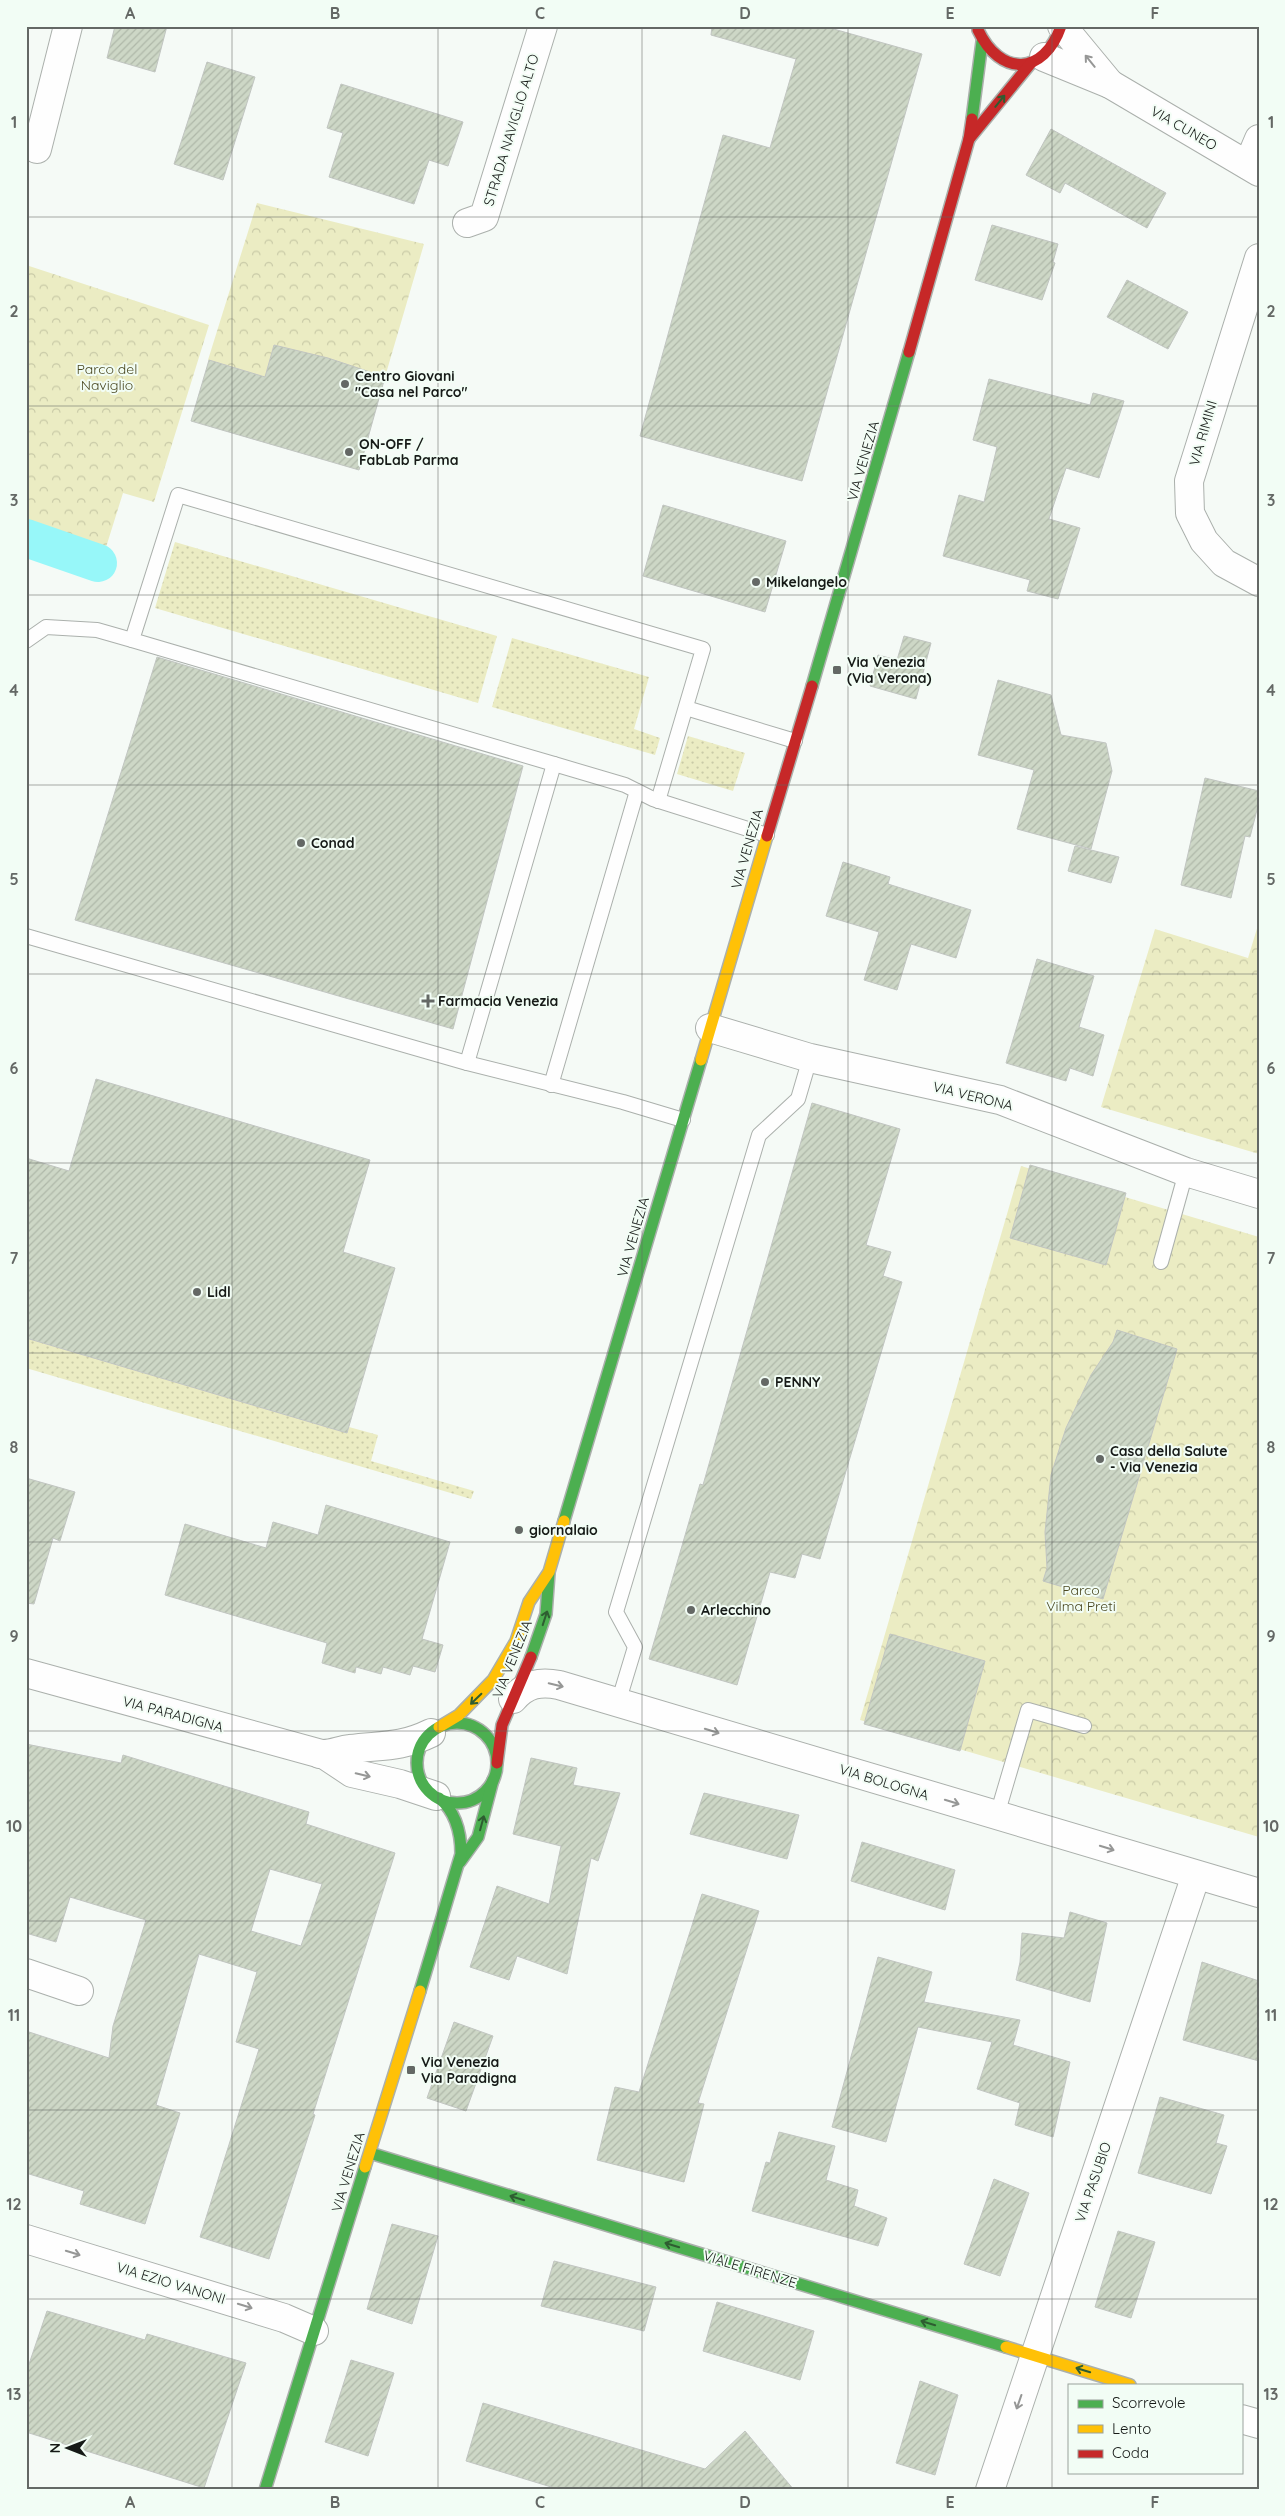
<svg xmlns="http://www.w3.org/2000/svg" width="1285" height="2516" font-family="Quicksand,sans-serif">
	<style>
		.grass { fill: url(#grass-dots) }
		.forest { fill: url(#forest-crowns) }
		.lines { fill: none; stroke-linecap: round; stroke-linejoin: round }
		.canal { stroke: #97f7f9; stroke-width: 38 }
		.building { fill: url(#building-hatch); stroke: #c1c5c1; fill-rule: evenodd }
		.lane-casing { stroke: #abb0ac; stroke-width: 16 }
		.street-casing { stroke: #abb0ac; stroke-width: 30 }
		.fast-casing { stroke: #abb0ac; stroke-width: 14 }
		.slow-casing { stroke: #abb0ac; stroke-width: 14 }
		.jam-casing { stroke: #abb0ac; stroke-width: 14 }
		.lane { stroke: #fefefe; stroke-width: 14 }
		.street { stroke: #fefefe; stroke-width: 28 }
		.fast { stroke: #4caf50; stroke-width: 11 }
		.slow { stroke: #ffc107; stroke-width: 11 }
		.jam { stroke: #c62828; stroke-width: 11 }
		.oneway { stroke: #969796 }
		.oneway2 { stroke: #2e5d31 }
		.grid { fill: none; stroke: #646865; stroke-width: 1; stroke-opacity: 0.55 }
		.poi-dot { fill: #646865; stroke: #f2fdf5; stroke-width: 2 }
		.labels { text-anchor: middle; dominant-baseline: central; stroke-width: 4; stroke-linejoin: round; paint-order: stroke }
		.street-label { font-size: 14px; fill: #161a17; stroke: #f2fdf5 }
		.park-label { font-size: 14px; fill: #4b4921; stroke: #f2fdf5 }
		.poi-label { font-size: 14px; font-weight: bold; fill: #161a17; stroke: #f2fdf5; text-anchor: start }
		.neatline { fill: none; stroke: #646865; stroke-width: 2 }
		.grid-label { font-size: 16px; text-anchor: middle; font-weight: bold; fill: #646865 }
	</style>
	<defs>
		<pattern id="grass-dots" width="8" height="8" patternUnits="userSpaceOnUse" patternTransform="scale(1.25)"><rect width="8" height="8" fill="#ebecc3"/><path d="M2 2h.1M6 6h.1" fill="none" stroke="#c9caa7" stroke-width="1.8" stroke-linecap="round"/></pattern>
		<pattern id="forest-crowns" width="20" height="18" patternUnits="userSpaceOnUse" patternTransform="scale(1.25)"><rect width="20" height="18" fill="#ebecc3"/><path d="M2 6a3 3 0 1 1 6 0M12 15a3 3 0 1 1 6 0" fill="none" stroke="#c9caa7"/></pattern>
		<pattern id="building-hatch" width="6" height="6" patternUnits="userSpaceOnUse" patternTransform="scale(1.25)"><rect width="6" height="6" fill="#cdd7c6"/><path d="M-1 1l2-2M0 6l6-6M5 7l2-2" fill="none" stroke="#afb8a9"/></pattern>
	</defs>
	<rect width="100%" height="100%" fill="#f5faf6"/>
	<!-- grass -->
	<g class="grass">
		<polygon points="175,542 497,636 478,703 155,608"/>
		<polygon points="512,638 649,677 634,729 660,738 655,755 492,707"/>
		<polygon points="688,736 745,753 733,791 677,774"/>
		<polygon points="26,1338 347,1433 349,1427 378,1435 371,1461 474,1491 471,1499 26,1368"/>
	</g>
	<!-- forest -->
	<g class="forest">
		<polygon points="257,203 424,244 385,377 274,345 265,377 208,360"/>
		<polygon points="26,265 209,325 154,502 123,493 102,560 47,532 26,525"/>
		<polygon points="1259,922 1259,1154 1101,1107 1155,929 1248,958"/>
		<polygon points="1021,1166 1259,1237 1259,1837 860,1720"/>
	</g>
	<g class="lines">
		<!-- canal -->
		<polyline class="canal" points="26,538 98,563"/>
	</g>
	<!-- building -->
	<g class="building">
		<polygon points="115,26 167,26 155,72 107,58"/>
		<polygon points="712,26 823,26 922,54 802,481 640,436 723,135 770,148 796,59 711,35"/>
		<polygon points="207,62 255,77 223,180 174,164"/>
		<polygon points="341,84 463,122 448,166 429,160 414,204 329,177 343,133 327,128"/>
		<polygon points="1051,129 1166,193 1147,228 1065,183 1060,193 1026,175"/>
		<polygon points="992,225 1058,244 1053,262 1055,263 1042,300 975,280"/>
		<polygon points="1127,280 1188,312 1168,349 1107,317"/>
		<polygon points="274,345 328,358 385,377 359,470 191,421 209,360 265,377"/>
		<polygon points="989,379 1090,405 1093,393 1124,401 1099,478 1066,468 1049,519 1080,528 1058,599 1027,591 1030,580 943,556 959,495 984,502 997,447 973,440"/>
		<polygon points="663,505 786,541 765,612 643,576"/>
		<polygon points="904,636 931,643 916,699 870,686 878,655 897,660"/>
		<polygon points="157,657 523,766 453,1029 75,920"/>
		<polygon points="998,680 1051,695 1061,735 1106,743 1112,771 1091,849 1017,829 1034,770 978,755"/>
		<polygon points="1205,778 1259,791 1259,802 1250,837 1245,836 1231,898 1181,885"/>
		<polygon points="1075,846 1119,857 1111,883 1068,871"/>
		<polygon points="843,862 890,877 888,884 971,910 956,958 911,944 897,990 864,980 879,932 826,916"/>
		<polygon points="1037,959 1094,976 1079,1027 1104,1035 1093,1076 1070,1068 1066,1081 1006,1063"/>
		<polygon points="96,1079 370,1160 343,1252 395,1268 347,1433 26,1338 26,1158 69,1171"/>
		<polygon points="812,1103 900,1129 866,1245 891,1252 883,1276 902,1282 820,1559 802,1554 795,1578 770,1572 737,1685 649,1659 700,1484 703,1485"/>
		<polygon points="1030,1165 1126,1193 1106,1265 1010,1238"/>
		<polygon points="1117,1330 1177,1349 1103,1599 1043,1581 1047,1568 1045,1532 1051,1475 1066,1428 1091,1375 1113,1342"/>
		<polygon points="26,1478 75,1492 60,1541 53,1538 34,1604 26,1603"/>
		<polygon points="326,1505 450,1542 422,1639 443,1645 435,1672 413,1666 410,1675 383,1667 381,1674 356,1667 355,1673 322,1663 327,1643 165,1595 185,1524 266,1548 273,1522 318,1535"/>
		<polygon points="890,1634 985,1661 960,1751 864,1724"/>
		<path d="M 26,1744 L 121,1763 L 123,1755 L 309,1812 L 306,1824 L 395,1853 L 313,2114 L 315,2115 L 269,2259 L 200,2237 L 259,2049 L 236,2042 L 257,1972 L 199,1954 L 156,2105 L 180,2113 L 145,2224 L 80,2204 L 84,2191 L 26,2173 L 26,2031 L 109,2058 L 113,2026 L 146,1920 L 70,1897 L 56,1942 L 26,1933 ZM 270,1869 L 322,1884 L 301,1946 L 251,1931 Z"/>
		<polygon points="531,1758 577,1768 573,1785 620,1793 598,1861 591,1858 567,1974 517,1956 509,1980 470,1967 497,1886 549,1904 561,1846 513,1834"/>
		<polygon points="704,1793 799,1815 787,1859 690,1834"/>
		<polygon points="862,1842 955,1870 945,1910 851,1881"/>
		<polygon points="702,1894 759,1911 698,2103 704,2104 684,2182 597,2160 615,2087 639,2092"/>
		<polygon points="1070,1912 1107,1923 1090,2002 1016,1980 1020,1962 1022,1933 1064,1938"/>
		<polygon points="878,1957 932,1972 924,2002 1020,2020 1013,2045 1070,2062 1053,2137 1015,2125 1020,2103 977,2089 992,2042 918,2027 886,2142 832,2127"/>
		<polygon points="1202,1962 1259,1981 1259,2061 1183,2040"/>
		<polygon points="454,2022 493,2036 466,2111 427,2098"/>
		<polygon points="1160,2097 1224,2115 1216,2143 1227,2146 1211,2194 1138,2173"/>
		<polygon points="779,2132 835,2146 826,2180 858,2190 854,2206 887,2218 878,2246 752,2211 766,2162 770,2163"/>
		<polygon points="994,2179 1029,2193 1000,2276 964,2264"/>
		<polygon points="392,2224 438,2236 412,2324 367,2309"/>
		<polygon points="1118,2231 1155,2242 1131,2318 1095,2307"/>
		<polygon points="554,2261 656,2287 644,2331 541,2306"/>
		<polygon points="717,2302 814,2331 800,2380 703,2351"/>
		<polygon points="47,2311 145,2340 147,2334 246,2363 204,2488 26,2432 26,2373"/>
		<polygon points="351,2360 394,2373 368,2456 325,2442"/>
		<polygon points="920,2381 958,2395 935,2475 896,2463"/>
		<polygon points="483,2403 705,2469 745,2431 794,2490 561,2490 466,2461"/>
	</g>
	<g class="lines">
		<!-- lane casing -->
		<g class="lane-casing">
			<g id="lane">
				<polyline points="26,641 46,627 97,630 132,640"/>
				<polyline points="686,708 795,741"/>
				<polyline points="554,764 132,640 178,495 703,649 658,801"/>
				<polyline points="26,936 467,1063 623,1102 683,1120"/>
				<polyline points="467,1063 554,764 625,785 653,799 767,835"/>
				<polyline points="551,1085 637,791"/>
				<polyline points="1161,1262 1186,1172"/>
				<polyline points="618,1703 635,1647 616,1612 759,1135 798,1099 810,1058"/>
				<polyline points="997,1815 1028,1710 1084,1726"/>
			</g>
		</g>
		<!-- street casing -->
		<g class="street-casing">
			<g id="street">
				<polyline points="1044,57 1110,84 1062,26"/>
				<polyline points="1110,84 1259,172"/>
				<polyline points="37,149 68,26"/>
				<polyline points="1248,165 1259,139"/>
				<polyline points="467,223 484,217 543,26"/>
				<polyline points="1259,258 1189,481 1190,513 1204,541 1224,563 1259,582"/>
				<polyline points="710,1028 810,1058 1000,1100 1186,1172 1259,1194"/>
				<polyline points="26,1673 325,1755 352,1773 400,1784 436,1796"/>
				<path d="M 513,1699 C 526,1684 540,1681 559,1685 L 1259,1893"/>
				<path d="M 320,1754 C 332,1755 339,1750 350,1749 C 382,1745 400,1748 431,1733"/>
				<polyline points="26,1973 79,1991"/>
				<polyline points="26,2239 284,2318 314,2331"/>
				<polyline points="1241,2419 1259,2424"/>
				<polyline points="990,2490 1196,1875"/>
			</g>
		</g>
		<!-- fast casing -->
		<g class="fast-casing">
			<g id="fast">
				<polyline points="972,119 982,42"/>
				<polyline points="812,686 909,352"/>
				<polyline points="564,1521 701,1060"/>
				<polyline points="531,1657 546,1614 549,1573"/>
				<circle cx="457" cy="1763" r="40"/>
				<polyline points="460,1862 478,1837 493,1780"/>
				<path d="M 420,1991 L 461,1854 C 461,1832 456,1812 439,1798"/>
				<polyline points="370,2153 1006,2347"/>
				<polyline points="265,2490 365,2167"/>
			</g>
		</g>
		<!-- slow casing -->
		<g class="slow-casing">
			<g id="slow">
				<polyline points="701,1060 767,836"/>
				<polyline points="439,1727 459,1715 493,1680 516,1641 529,1602 549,1572 564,1521"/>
				<polyline points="365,2167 420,1991"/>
				<polyline points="1006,2347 1130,2385"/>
			</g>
		</g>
		<!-- jam casing -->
		<g class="jam-casing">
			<g id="jam">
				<path d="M 978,30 C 1000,77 1044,76 1061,26"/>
				<polyline points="969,139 1031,63"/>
				<polyline points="909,352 969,139 972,119"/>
				<polyline points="767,836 812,686"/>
				<polyline points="497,1763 502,1725 531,1657"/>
			</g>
		</g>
		<!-- lane -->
		<use href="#lane" class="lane"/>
		<!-- street -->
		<use href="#street" class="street"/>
		<!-- fast -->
		<use href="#fast" class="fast"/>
		<!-- slow -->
		<use href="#slow" class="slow"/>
		<!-- jam -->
		<use href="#jam" class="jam"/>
	</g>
	<!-- one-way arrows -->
	<defs><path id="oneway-shaft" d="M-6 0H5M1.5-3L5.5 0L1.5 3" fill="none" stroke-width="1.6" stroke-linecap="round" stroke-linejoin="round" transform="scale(1.25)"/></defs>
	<g class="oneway">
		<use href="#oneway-shaft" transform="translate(1090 61) rotate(-129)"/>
		<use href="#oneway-shaft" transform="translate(556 1685) rotate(13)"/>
		<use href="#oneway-shaft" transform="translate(712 1731) rotate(17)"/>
		<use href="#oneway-shaft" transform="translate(363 1775) rotate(13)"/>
		<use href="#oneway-shaft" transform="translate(952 1802) rotate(17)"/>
		<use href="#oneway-shaft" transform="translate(1107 1848) rotate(17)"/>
		<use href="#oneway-shaft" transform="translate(73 2253) rotate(17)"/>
		<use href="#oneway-shaft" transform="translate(245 2306) rotate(17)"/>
		<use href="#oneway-shaft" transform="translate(1019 2402) rotate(109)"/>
	</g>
	<g class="oneway2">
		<use href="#oneway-shaft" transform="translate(1000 101) rotate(-51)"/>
		<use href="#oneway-shaft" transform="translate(545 1618) rotate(-72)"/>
		<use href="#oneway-shaft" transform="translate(476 1699) rotate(136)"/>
		<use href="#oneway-shaft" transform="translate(482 1823) rotate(-75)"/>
		<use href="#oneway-shaft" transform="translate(517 2198) rotate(-163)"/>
		<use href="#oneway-shaft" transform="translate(672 2245) rotate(-163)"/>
		<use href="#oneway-shaft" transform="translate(928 2323) rotate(-163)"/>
		<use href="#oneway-shaft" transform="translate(1083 2370) rotate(-163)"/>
	</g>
	<!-- grid -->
	<path class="grid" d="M 232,26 L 232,2490M 438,26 L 438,2490M 642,26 L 642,2490M 848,26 L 848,2490M 1052,26 L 1052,2490M 26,217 L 1259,217M 26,406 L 1259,406M 26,595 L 1259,595M 26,785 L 1259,785M 26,974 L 1259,974M 26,1163 L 1259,1163M 26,1353 L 1259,1353M 26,1542 L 1259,1542M 26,1731 L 1259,1731M 26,1921 L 1259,1921M 26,2110 L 1259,2110M 26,2299 L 1259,2299"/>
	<!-- markers -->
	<g class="poi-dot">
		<circle cx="345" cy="384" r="5"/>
		<circle cx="349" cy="452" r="5"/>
		<circle cx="756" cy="582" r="5"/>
		<rect x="832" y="665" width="10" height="10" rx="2.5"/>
		<circle cx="301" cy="843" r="5"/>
		<path d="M425.5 993.5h5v5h5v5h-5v5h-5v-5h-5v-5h5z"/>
		<circle cx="197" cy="1292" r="5"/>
		<circle cx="765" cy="1382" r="5"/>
		<circle cx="1100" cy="1459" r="5"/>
		<circle cx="519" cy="1530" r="5"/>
		<circle cx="691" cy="1610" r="5"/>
		<rect x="406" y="2065" width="10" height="10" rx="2.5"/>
	</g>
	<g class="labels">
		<!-- street labels -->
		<g class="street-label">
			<text transform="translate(1184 128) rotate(30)">VIA CUNEO</text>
			<text transform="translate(511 130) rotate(-73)">STRADA NAVIGLIO ALTO</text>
			<text transform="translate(1203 433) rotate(-74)">VIA RIMINI</text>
			<text transform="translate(863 461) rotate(-74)">VIA VENEZIA</text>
			<text transform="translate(747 849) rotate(-74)">VIA VENEZIA</text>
			<text transform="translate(973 1096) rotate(14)">VIA VERONA</text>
			<text transform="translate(633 1237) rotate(-74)">VIA VENEZIA</text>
			<text transform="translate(512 1659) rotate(-68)">VIA VENEZIA</text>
			<text transform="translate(173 1714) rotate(15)">VIA PARADIGNA</text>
			<text transform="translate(884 1782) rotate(17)">VIA BOLOGNA</text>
			<text transform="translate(348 2172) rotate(-73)">VIA VENEZIA</text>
			<text transform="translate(1093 2182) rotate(-71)">VIA PASUBIO</text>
			<text transform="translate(750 2269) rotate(17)">VIALE FIRENZE</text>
			<text transform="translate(171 2283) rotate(17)">VIA EZIO VANONI</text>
		</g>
		<!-- park labels -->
		<g class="park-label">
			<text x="107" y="369">Parco del<tspan x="107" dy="16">Naviglio</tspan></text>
			<text x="1081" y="1590">Parco<tspan x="1081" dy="16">Vilma Preti</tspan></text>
		</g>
		<!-- poi labels -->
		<g class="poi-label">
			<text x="355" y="376">Centro Giovani<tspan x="355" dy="16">"Casa nel Parco"</tspan></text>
			<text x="359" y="444">ON-OFF /<tspan x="359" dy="16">FabLab Parma</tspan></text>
			<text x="766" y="582">Mikelangelo</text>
			<text x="847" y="662">Via Venezia<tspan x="847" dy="16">(Via Verona)</tspan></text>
			<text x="311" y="843">Conad</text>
			<text x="438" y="1001">Farmacia Venezia</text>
			<text x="207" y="1292">Lidl</text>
			<text x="775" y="1382">PENNY</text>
			<text x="1110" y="1451">Casa della Salute<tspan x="1110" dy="16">- Via Venezia</tspan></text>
			<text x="529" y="1530">giornalaio</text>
			<text x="701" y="1610">Arlecchino</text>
			<text x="421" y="2062">Via Venezia<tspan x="421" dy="16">Via Paradigna</tspan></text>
		</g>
	</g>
	<!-- border -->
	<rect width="1285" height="2516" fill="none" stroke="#f2fdf5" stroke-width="55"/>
	<!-- legend -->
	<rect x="1068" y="2384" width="175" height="90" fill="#f2fdf5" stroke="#9aa29c"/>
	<rect x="1078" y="2400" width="25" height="8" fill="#4caf50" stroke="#9aa29c"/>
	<text x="1112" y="2408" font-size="15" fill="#161a17">Scorrevole</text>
	<rect x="1078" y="2425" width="25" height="8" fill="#ffc107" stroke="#9aa29c"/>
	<text x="1112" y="2434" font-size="15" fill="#161a17">Lento</text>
	<rect x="1078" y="2450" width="25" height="8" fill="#c62828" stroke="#9aa29c"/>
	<text x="1112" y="2458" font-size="15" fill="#161a17">Coda</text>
	<!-- north arrow -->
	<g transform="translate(68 2448) rotate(270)" stroke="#f2fdf5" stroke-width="4" paint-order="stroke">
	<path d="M0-4L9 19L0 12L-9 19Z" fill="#161a17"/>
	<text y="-8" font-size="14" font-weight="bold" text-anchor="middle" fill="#161a17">N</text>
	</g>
	<rect x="28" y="28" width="1230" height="2460" class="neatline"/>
	<g class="grid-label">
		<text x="130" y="19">A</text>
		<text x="335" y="19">B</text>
		<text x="540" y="19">C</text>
		<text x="745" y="19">D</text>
		<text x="950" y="19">E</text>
		<text x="1155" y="19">F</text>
		<text x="14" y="128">1</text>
		<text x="1271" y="128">1</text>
		<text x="14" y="317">2</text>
		<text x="1271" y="317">2</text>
		<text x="14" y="506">3</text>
		<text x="1271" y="506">3</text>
		<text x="14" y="696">4</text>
		<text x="1271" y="696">4</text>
		<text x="14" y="885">5</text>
		<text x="1271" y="885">5</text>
		<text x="14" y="1074">6</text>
		<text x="1271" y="1074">6</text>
		<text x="14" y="1264">7</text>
		<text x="1271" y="1264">7</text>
		<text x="14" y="1453">8</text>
		<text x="1271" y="1453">8</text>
		<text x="14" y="1642">9</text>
		<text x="1271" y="1642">9</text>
		<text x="14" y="1832">10</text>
		<text x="1271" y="1832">10</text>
		<text x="14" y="2021">11</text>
		<text x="1271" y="2021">11</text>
		<text x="14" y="2210">12</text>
		<text x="1271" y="2210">12</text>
		<text x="14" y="2400">13</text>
		<text x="1271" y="2400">13</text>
		<text x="130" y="2508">A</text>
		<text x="335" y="2508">B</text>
		<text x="540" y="2508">C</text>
		<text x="745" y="2508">D</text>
		<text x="950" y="2508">E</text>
		<text x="1155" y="2508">F</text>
	</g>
</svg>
